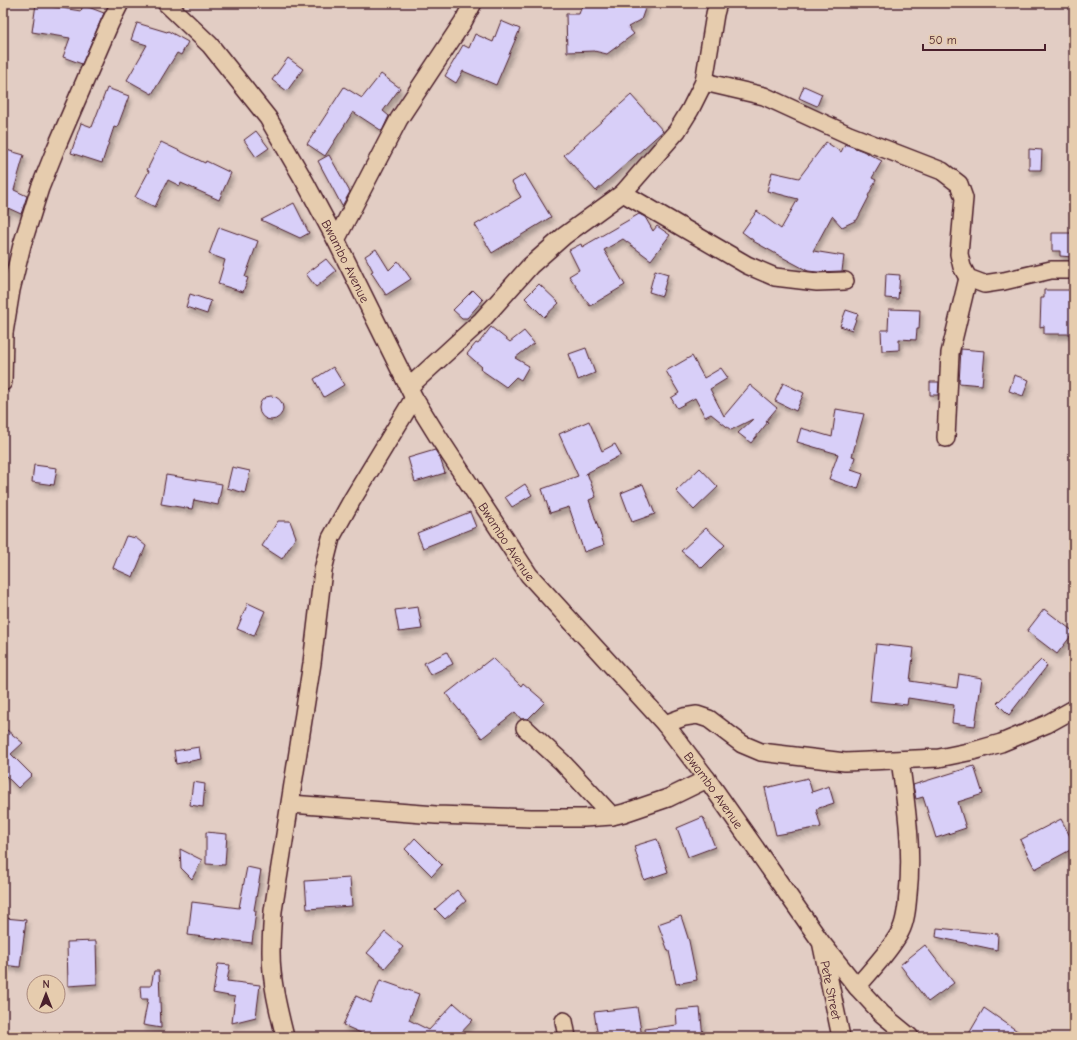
<svg xmlns="http://www.w3.org/2000/svg" width="1077" height="1040" font-family="'Comic Neue',sans-serif">
	<style>
		.building { fill: #d8cff8; stroke: #4a1f2b; filter: url(#shadow) }
		.lines { fill: none; stroke-linecap: round; stroke-linejoin: round }
		.minor-casing { stroke: #4a1f2b; stroke-width: 20 }
		.minor { stroke: #e6ccae; stroke-width: 17 }
		.labels { text-anchor: middle; dominant-baseline: central; stroke-width: 3; stroke-linejoin: round; paint-order: stroke }
		.street-label { font-size: 13px; fill: #4a1f2b; stroke: #e6ccae }
	</style>
	<defs>
		<filter id="shadow"><feDropShadow dx="2.5" dy="4.5" stdDeviation="2" flood-color="#0004"/></filter>
	</defs>
	<rect width="100%" height="100%" fill="#e2cdc4"/>
	<filter id="ink" filterUnits="userSpaceOnUse"><feTurbulence type="fractalNoise" baseFrequency=".025" numOctaves="2"/><feDisplacementMap in="SourceGraphic" scale="8" xChannelSelector="R" yChannelSelector="G"/><feConvolveMatrix kernelMatrix="1 2 1 2 8 2 1 2 1" color-interpolation-filters="sRGB"/></filter>
	<g filter="url(#ink)">
		<!-- building -->
		<g class="building">
			<polygon points="583,3 647,3 641,20 628,27 634,34 607,54 594,51 567,52 566,14 579,14"/>
			<polygon points="36,4 81,11 83,5 104,13 82,64 63,57 70,38 32,32"/>
			<polygon points="501,21 520,29 496,85 463,71 456,83 445,76 463,45 469,48 475,34 493,42"/>
			<polygon points="137,23 167,32 168,31 188,42 181,55 177,53 152,94 127,80 147,45 131,40"/>
			<polygon points="288,58 303,69 287,91 272,80"/>
			<polygon points="381,74 400,88 383,111 389,116 382,131 353,112 325,156 307,144 344,87 362,98"/>
			<polygon points="804,86 822,94 817,106 799,98"/>
			<polygon points="107,88 129,96 117,128 114,127 102,163 71,153 81,123 92,127"/>
			<polygon points="631,95 663,131 596,191 564,155"/>
			<polygon points="256,131 269,148 256,157 244,140"/>
			<polygon points="161,142 205,163 206,161 231,173 219,200 181,183 180,186 168,180 155,207 135,197 149,171 147,170"/>
			<polygon points="826,142 841,152 845,144 863,151 882,161 872,178 876,180 868,196 869,197 857,220 842,227 832,216 813,251 844,256 842,271 817,272 808,271 780,256 753,241 753,240 742,232 757,211 781,229 798,199 767,191 772,172 799,178"/>
			<polygon points="3,149 24,155 14,190 27,196 21,214 8,208 6,215 3,214"/>
			<polygon points="1029,149 1042,150 1041,170 1029,170"/>
			<polygon points="329,155 350,192 342,206 318,161"/>
			<polygon points="525,174 551,217 492,253 475,225 521,197 512,182"/>
			<polygon points="294,203 309,233 300,238 261,220"/>
			<polygon points="639,214 645,217 653,231 657,226 670,235 651,260 623,239 604,250 625,285 590,306 569,276 579,270 569,250 581,244 582,247"/>
			<polygon points="219,227 258,241 245,277 248,278 243,292 218,284 225,260 209,254"/>
			<polygon points="1052,233 1074,233 1073,257 1060,256 1060,251 1052,251"/>
			<polygon points="376,249 389,270 398,261 411,279 386,295 371,272 373,271 365,256"/>
			<polygon points="326,259 336,271 316,287 306,274"/>
			<polygon points="655,270 668,274 662,296 649,292"/>
			<polygon points="886,274 900,275 898,299 885,298"/>
			<polygon points="539,284 559,303 544,317 525,298"/>
			<polygon points="473,290 483,300 467,318 462,318 453,310"/>
			<polygon points="1044,290 1074,290 1074,325 1071,325 1071,334 1044,334 1044,326 1040,327 1041,298 1044,298"/>
			<polygon points="190,294 211,301 207,314 186,307"/>
			<polygon points="889,309 920,310 919,329 917,329 916,340 899,339 899,350 882,351 881,330 888,330"/>
			<polygon points="846,310 858,314 852,330 840,326"/>
			<polygon points="491,327 510,342 524,331 534,343 515,358 529,366 521,380 516,377 506,387 480,369 482,367 467,354 476,343 478,344"/>
			<polygon points="586,348 595,373 578,380 569,354"/>
			<polygon points="961,349 985,351 982,385 959,383"/>
			<polygon points="692,356 704,378 721,368 728,378 710,389 724,416 750,385 777,408 766,421 768,422 751,443 738,433 753,419 731,430 711,414 705,417 695,398 677,408 671,398 679,393 666,371"/>
			<polygon points="333,367 344,385 324,397 314,379"/>
			<polygon points="1014,375 1029,380 1023,396 1009,391"/>
			<polygon points="930,382 939,382 938,395 930,395"/>
			<polygon points="783,383 804,393 796,411 775,401"/>
			<circle cx="271" cy="408" r="12"/>
			<polygon points="836,409 864,414 852,456 855,457 851,470 863,474 858,489 829,479 838,454 797,442 801,428 832,437"/>
			<polygon points="589,421 602,451 615,444 621,455 585,474 587,473 596,497 589,500 604,545 584,552 569,507 550,513 542,489 578,476 559,434"/>
			<polygon points="435,450 440,458 445,473 415,482 408,458"/>
			<polygon points="34,465 57,468 54,485 32,482"/>
			<polygon points="232,467 250,471 245,493 227,488"/>
			<polygon points="700,468 718,487 694,510 676,491"/>
			<polygon points="166,475 222,484 218,505 194,500 192,509 161,504"/>
			<polygon points="525,484 532,495 512,507 505,497"/>
			<polygon points="643,484 655,514 632,522 621,493"/>
			<polygon points="470,512 476,527 423,548 417,533"/>
			<polygon points="278,521 290,521 296,537 282,559 262,546"/>
			<polygon points="706,528 725,545 702,568 681,551"/>
			<polygon points="126,536 136,538 146,546 133,577 113,568"/>
			<polygon points="248,603 265,611 254,636 237,629"/>
			<polygon points="418,607 422,629 399,632 395,610"/>
			<polygon points="1044,609 1074,632 1057,654 1027,631"/>
			<polygon points="876,644 914,648 910,681 957,688 959,674 982,678 975,726 952,723 954,705 908,698 907,705 870,701"/>
			<polygon points="447,652 453,664 430,675 424,663"/>
			<polygon points="492,658 521,686 523,683 545,702 528,719 521,719 515,712 482,738 446,694"/>
			<polygon points="1041,660 1047,666 1009,715 997,703"/>
			<polygon points="3,727 23,743 11,754 32,775 18,788 3,773"/>
			<polygon points="199,747 201,759 176,764 174,751"/>
			<polygon points="974,766 983,794 958,802 966,828 936,838 923,797 916,799 913,785"/>
			<polygon points="808,778 812,792 829,786 834,803 816,809 821,827 776,835 765,788"/>
			<polygon points="193,782 205,784 203,807 190,805"/>
			<polygon points="703,817 715,847 688,857 677,828"/>
			<polygon points="1061,819 1074,844 1074,848 1035,869 1020,840"/>
			<polygon points="206,832 227,834 225,865 206,864"/>
			<polygon points="415,838 442,865 432,876 405,849"/>
			<polygon points="657,839 668,872 644,880 634,846"/>
			<polygon points="180,849 202,860 192,879 181,868"/>
			<polygon points="247,867 261,870 254,910 256,911 252,943 188,935 192,902 239,908"/>
			<polygon points="350,878 352,906 307,909 305,881"/>
			<polygon points="457,890 466,901 445,919 435,909"/>
			<polygon points="681,916 689,941 697,980 676,984 669,951 668,951 658,924"/>
			<polygon points="5,918 26,920 20,967 3,965 3,931"/>
			<polygon points="937,928 998,934 997,950 936,937"/>
			<polygon points="385,932 403,947 385,968 367,953"/>
			<polygon points="96,941 97,984 68,986 67,942"/>
			<polygon points="925,945 954,983 928,1002 900,965"/>
			<polygon points="218,964 230,965 227,981 260,985 256,1017 232,1023 235,997 213,993"/>
			<polygon points="154,971 159,971 161,1028 143,1025 148,999 141,999 140,986 151,986"/>
			<polygon points="380,980 419,994 409,1020 429,1030 454,1003 473,1020 457,1037 370,1037 343,1025 356,996 371,1003"/>
			<polygon points="637,1007 642,1037 598,1037 594,1012"/>
			<polygon points="700,1008 703,1037 646,1037 645,1029 677,1025 676,1010"/>
			<polygon points="984,1008 1026,1037 967,1037"/>
		</g>
		<g class="lines">
			<!-- minor casing -->
			<g class="minor-casing">
				<g id="minor">
					<path id="s1" d="M 166,3 L 210,45 L 268,118 L 305,182 L 336,240 L 414,398 L 437,435 L 529,575 L 665,724 L 707,779 L 821,942 L 857,987 L 882,1014 L 910,1037"/>
					<polyline points="704,82 764,96 849,135 942,171 959,184 964,198 959,254 962,267 968,278 984,284 1004,281 1051,270 1074,270"/>
					<polyline points="623,193 747,265 775,277 817,282 845,281"/>
					<polyline points="336,240 399,119 463,22 473,3"/>
					<polyline points="3,382 4,333 11,290 22,245 40,188 56,148 110,23 120,3"/>
					<polyline points="409,387 482,320 530,266 564,236 623,193 657,154 677,131 690,110 704,82 715,14 718,3"/>
					<polyline points="946,438 950,353 968,278"/>
					<polyline points="665,724 684,717 697,715 709,719 742,744 761,752 845,762 939,758 973,751 1001,743 1047,724 1074,709"/>
					<polyline points="525,728 562,762 612,816"/>
					<polyline points="291,804 436,815 531,818 584,818 612,816 624,813 668,798 707,779"/>
					<path id="s2" d="M 822,946 L 841,1037"/>
					<path d="M 857,987 C 871,970 890,951 900,932 C 906,921 907,906 908,894 C 913,849 906,804 900,760"/>
					<polyline points="564,1021 567,1037"/>
					<path d="M 285,1037 C 278,1009 271,981 271,952 C 271,938 272,925 273,911 L 312,663 L 323,570 L 331,538 L 352,500 L 414,398"/>
				</g>
			</g>
			<!-- minor -->
			<use href="#minor" class="minor"/>
		</g>
	</g>
	<g class="labels">
		<!-- street labels -->
		<g class="street-label">
			<text stroke="none"><textPath href="#s1" startOffset="317">Bwambo Avenue</textPath></text>
			<text stroke="none"><textPath href="#s1" startOffset="641">Bwambo Avenue</textPath></text>
			<text stroke="none"><textPath href="#s1" startOffset="965">Bwambo Avenue</textPath></text>
			<text stroke="none"><textPath href="#s2" startOffset="45">Pete Street</textPath></text>
		</g>
	</g>
	<!-- margin -->
	<rect width="1077" height="1040" fill="none" stroke="#e6ccae" stroke-width="16"/>
	<rect x="8" y="8" width="1061" height="1024" fill="none" stroke="#4a1f2b" stroke-width="1.5" filter="url(#ink)"/>
	<!-- north arrow -->
	<g transform="translate(46 994)"><circle r="19" fill="#e6ccae" stroke="#a8877a"/>
	<path d="M0-3L7 15L0 10L-7 15Z" fill="#4a1f2b"/>
	<text y="-6" font-size="11" font-weight="bold" text-anchor="middle" fill="#4a1f2b">N</text>
	</g>
	<!-- scale -->
	<path d="M923 44v6h122v-6" fill="none" stroke="#4a1f2b" stroke-width="2"/>
	<text x="929" y="44" font-size="12" fill="#4a1f2b" stroke="#e6ccae" stroke-width="3" paint-order="stroke">50 m</text>
</svg>
